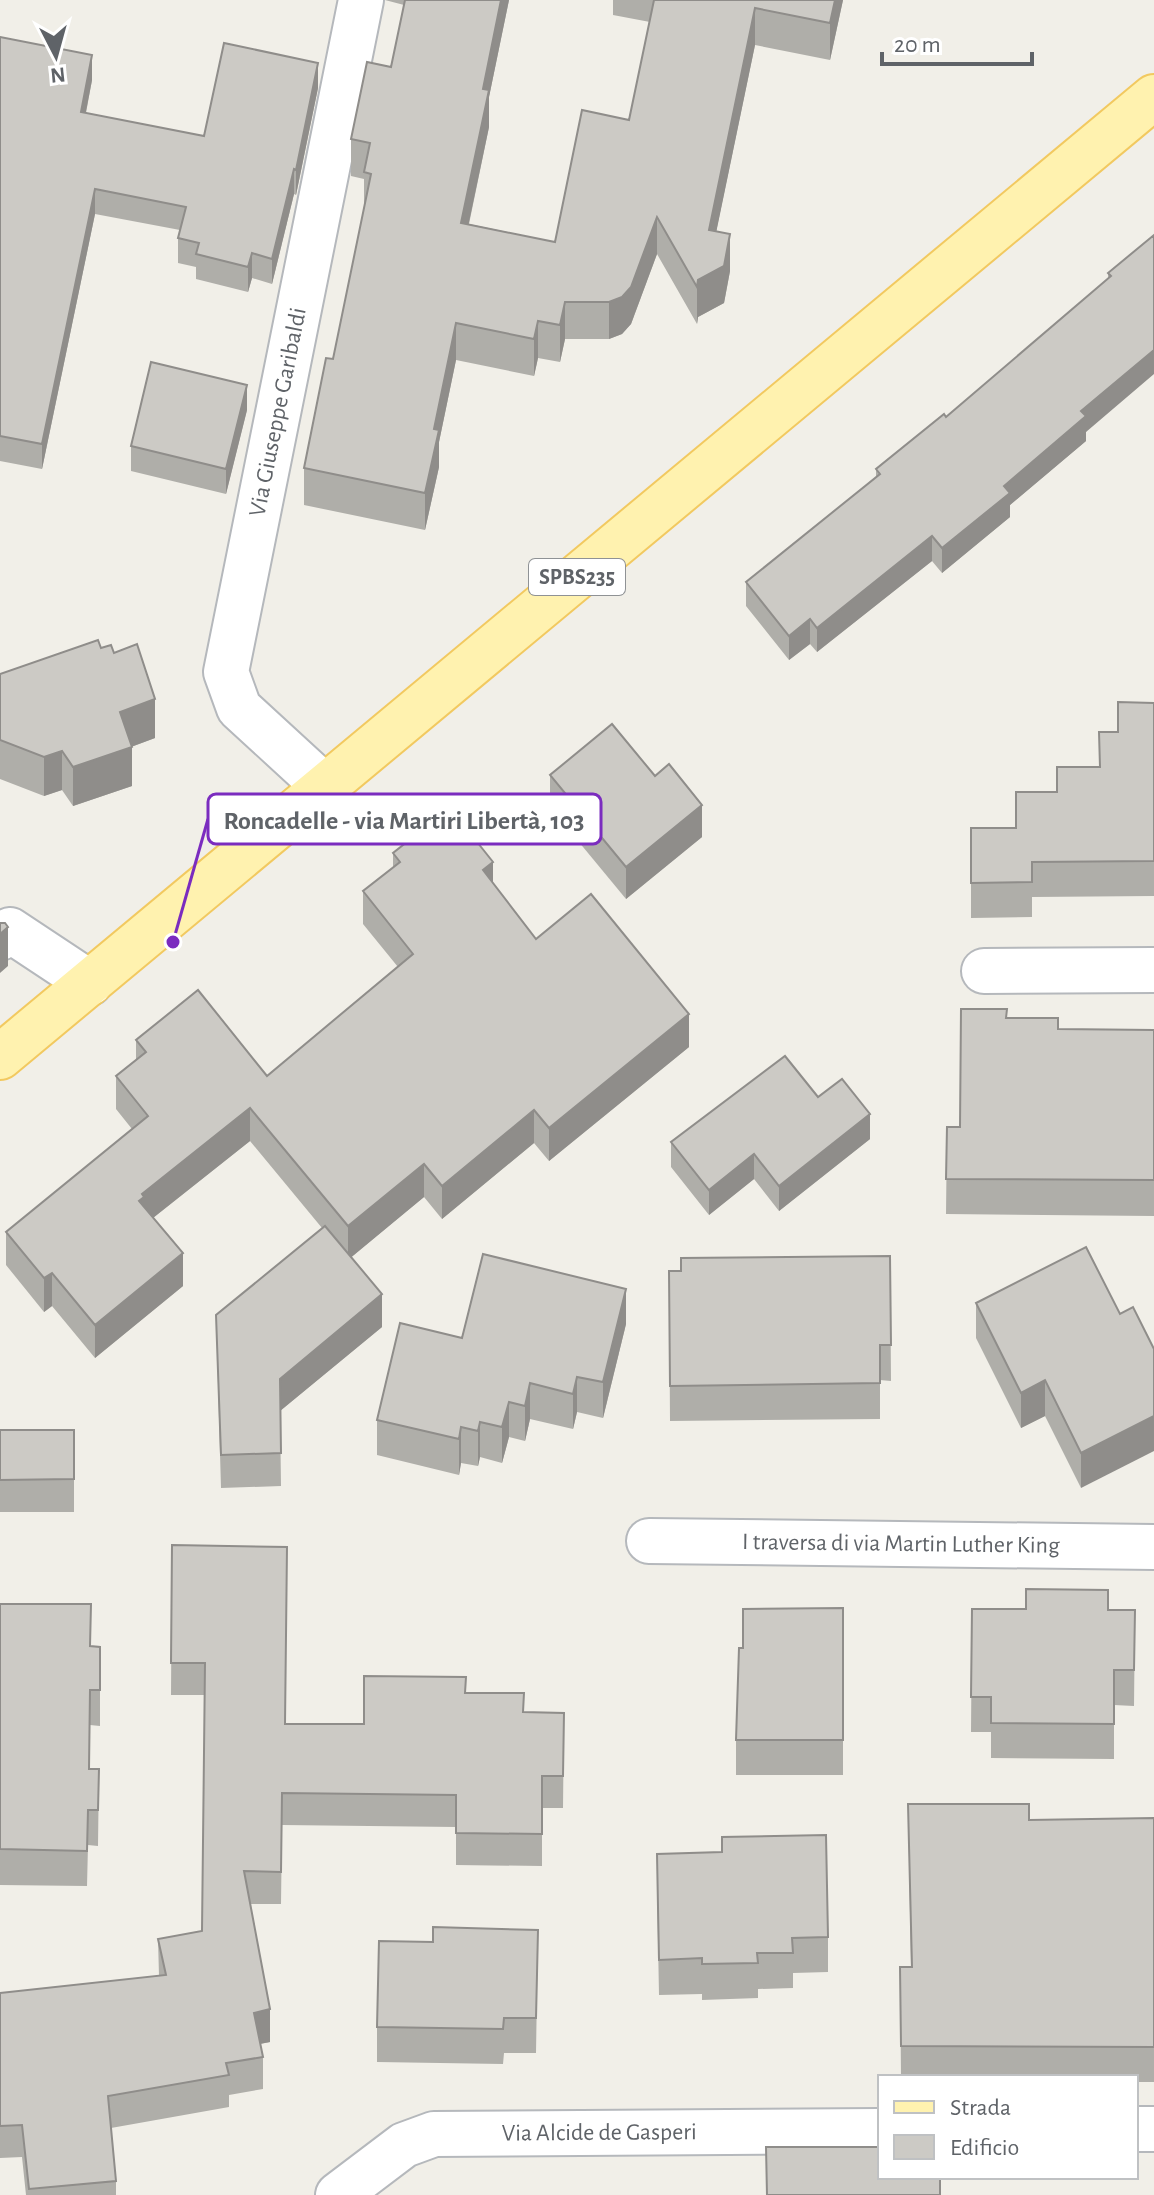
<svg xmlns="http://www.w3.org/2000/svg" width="1154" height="2195" font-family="'Alegreya Sans',sans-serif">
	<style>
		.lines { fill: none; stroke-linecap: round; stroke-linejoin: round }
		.minor-casing { stroke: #b5b8bc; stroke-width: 48 }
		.major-casing { stroke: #f2c960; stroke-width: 48 }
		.minor { stroke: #fff; stroke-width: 44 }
		.major { stroke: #fff2af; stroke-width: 44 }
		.wall { fill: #afaea9 }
		.shaded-wall { fill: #8f8d8a }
		.building { fill: #cccac5; stroke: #8f8d8a; stroke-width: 2 }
		.labels { text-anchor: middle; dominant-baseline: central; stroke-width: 7; stroke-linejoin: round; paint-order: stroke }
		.shield { fill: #fff; stroke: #8f9295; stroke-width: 2 }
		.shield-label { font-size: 22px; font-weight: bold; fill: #5f6368 }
		.street-label { font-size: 24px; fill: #5f6368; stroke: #fff }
		.leader { fill: none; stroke: #7b2cbf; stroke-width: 3 }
		.callout-dot { fill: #7b2cbf; stroke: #fff; stroke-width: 3 }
		.callout { fill: #fff; stroke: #7b2cbf; stroke-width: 3 }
		.callout-label { font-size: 26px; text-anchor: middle; font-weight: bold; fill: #5f6368 }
	</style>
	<rect width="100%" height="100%" fill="#f1efe8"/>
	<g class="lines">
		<!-- minor casing -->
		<g class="minor-casing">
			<g id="minor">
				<path id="s1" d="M 325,787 L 239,708 L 226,672 L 361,0"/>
				<polyline points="0,938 10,930 90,983"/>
				<polyline points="984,971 1154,970"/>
				<path id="s2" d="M 649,1541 L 1154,1547"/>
				<polyline points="1136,2129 1154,2129"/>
				<path id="s3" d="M 338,2195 L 404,2145 L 434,2134 L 880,2131"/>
			</g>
		</g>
		<!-- major casing -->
		<g class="major-casing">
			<polyline id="major" points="0,1057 1154,97"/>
		</g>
		<!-- minor -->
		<use href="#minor" class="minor"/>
		<!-- major -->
		<use href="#major" class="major"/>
	</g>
	<!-- wall -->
	<g class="wall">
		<polygon points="385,0 509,0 489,97 489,127 469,224 555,242 629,120 650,22 613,15 613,0 843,0 830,60 755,45 716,232 730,271 724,303 698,317 697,324 657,254 631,324 622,334 609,339 565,339 560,362 538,358 534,376 456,360 439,442 439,467 425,530 304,505 304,468 333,359 364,207 364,179 351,176 351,139 391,67 404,5"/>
		<polygon points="0,37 92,80 86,113 204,136 318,88 296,195 294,194 272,284 252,278 248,292 196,279 196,267 178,263 178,238 180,230 95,214 42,469 0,461"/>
		<polygon points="1154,235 1086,432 1086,441 1010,505 1010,517 942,573 932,561 817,652 810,644 789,660 746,606 746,582 876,477 876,469 946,417 1108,279 1108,273"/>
		<polygon points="247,410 226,494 131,471 131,446"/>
		<polygon points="101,648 114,653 155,738 131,747 132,786 73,806 62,790 44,796 0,779 0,674"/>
		<polygon points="1154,703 1154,896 1032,897 1032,917 971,918 971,828 1016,828 1099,767 1099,732 1118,732"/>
		<polygon points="550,775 702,837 626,899 550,807"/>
		<polygon points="393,853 493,883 536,939 689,1047 549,1161 534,1143 442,1219 424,1197 351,1257 382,1327 280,1411 281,1486 221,1488 216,1315 322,1228 250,1141 153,1218 183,1286 95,1358 52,1306 44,1312 6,1265 6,1232 132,1129 116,1109 116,1076 136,1060 136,1040 267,1076 398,967 363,924 363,891 393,868"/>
		<polygon points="1007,1018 1058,1029 1154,1030 1154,1216 946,1214 947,1127 960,1127"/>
		<polygon points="818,1097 870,1139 779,1211 754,1179 709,1215 671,1167 671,1142"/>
		<polygon points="1086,1247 1081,1488 1045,1416 1021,1428 976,1338 976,1303"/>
		<polygon points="890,1256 891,1381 880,1380 880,1419 670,1421 669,1271"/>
		<polygon points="626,1324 603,1418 577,1412 573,1429 530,1419 525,1441 509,1437 502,1463 480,1457 478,1466 461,1463 459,1475 377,1455 377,1420 462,1338"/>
		<rect x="0" y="1430" width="74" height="82"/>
		<polygon points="172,1545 285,1724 364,1724 466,1693 524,1712 564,1713 563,1808 542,1808 542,1866 456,1865 456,1827 282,1825 281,1904 250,1904 270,2042 260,2044 263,2057 263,2089 229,2095 229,2107 111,2128 116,2181 116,2195 26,2195 22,2157 0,2158 0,1993 159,1976 158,1939 202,1931 205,1695 171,1695"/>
		<polygon points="0,1604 91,1646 100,1647 100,1726 90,1725 89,1769 99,1769 98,1846 88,1845 87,1886 0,1885"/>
		<polygon points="843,1608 843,1775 736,1775 736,1740 743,1648"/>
		<polygon points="972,1609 1135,1610 1134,1706 1114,1705 1114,1759 991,1758 991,1732 971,1732"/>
		<polygon points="908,1804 1029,1820 1154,1818 1154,2082 1136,2082 1136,2077 901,2077 900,1967 911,1967"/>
		<polygon points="657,1889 828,1937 828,1972 793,1973 793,1988 758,1989 758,1998 702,2000 702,1994 659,1995"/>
		<polygon points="538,1930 536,2053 504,2053 503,2064 377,2062 377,2027 433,1942"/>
	</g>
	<!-- shaded-wall -->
	<g class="shaded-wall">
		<polygon points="501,0 509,0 489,97 489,127 461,260 461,223 483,89"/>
		<polygon points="835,0 843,0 830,60 830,23"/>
		<polygon points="755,8 755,45 709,267 709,230"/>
		<polygon points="92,55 92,80 81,137 81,112"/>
		<polygon points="318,63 318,88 296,195 296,170"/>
		<polygon points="294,169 294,194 272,284 272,259"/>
		<polygon points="95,189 95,214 42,469 42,444"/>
		<polygon points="657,217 657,254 631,324 622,334 609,339 609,302"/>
		<polygon points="730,234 730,271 724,303 698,317 697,324 697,287 698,280"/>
		<polygon points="252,253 252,278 248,292 248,267"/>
		<polygon points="565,302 565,339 560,362 560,325"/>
		<polygon points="538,321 538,358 534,376 534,339"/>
		<polygon points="456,323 456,360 439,442 439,467 425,530 425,493 434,429"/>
		<polygon points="1154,350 1154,374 1086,432 1086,441 1010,505 1010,517 942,573 942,548 1004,486 1081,411"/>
		<polygon points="247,385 247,410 226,494 226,469"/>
		<polygon points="932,536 932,561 817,652 817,628"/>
		<polygon points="810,619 810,644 789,660 789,636"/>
		<polygon points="155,699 155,738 120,751 120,712"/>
		<polygon points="132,747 132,786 73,806 73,767"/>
		<polygon points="62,751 62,790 44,796 44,757"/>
		<polygon points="702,805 702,837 626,899 626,867"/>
		<polygon points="493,862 493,895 483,870"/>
		<polygon points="8,927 8,966 0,973 0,934"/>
		<polygon points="689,1014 689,1047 549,1161 549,1128"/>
		<polygon points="250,1108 250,1141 144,1225 139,1201 142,1194"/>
		<polygon points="534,1110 534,1143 442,1219 442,1186"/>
		<polygon points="870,1114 870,1139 779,1211 779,1186"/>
		<polygon points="754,1154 754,1179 709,1215 709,1190"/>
		<polygon points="424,1164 424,1197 348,1260 348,1226"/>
		<polygon points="183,1253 183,1286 95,1358 95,1325"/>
		<polygon points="52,1273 52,1306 44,1312 44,1278"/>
		<polygon points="626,1289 626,1324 603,1418 603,1382"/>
		<polygon points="382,1294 382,1327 280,1411 280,1379"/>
		<polygon points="577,1377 577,1412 573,1429 573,1394"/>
		<polygon points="1045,1380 1045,1416 1021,1428 1021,1393"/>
		<polygon points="530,1383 530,1419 525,1441 525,1406"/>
		<polygon points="509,1402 509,1437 502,1463 502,1427"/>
		<polygon points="1154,1416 1154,1451 1081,1488 1081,1453"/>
		<polygon points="480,1422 480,1457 478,1466 478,1431"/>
		<polygon points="461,1427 461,1463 459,1475 459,1439"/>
		<polygon points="270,2009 270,2042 254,2045 254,2013"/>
	</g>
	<!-- building -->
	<g class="building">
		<polygon points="405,0 501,0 483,89 489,90 461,223 555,242 582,110 629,120 654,0 835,0 830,23 755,8 709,230 730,234 724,266 698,280 697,287 657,217 631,287 622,297 609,302 565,302 560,325 538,321 534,339 456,323 434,429 439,430 425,493 304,468 326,358 333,359 371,174 364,172 370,143 351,139 367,62 391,67"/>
		<polygon points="0,37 92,55 81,112 204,136 224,43 318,63 296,170 294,169 272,259 252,253 248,267 196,254 199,243 178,238 186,207 95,189 42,444 0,436"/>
		<polygon points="1154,235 1154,350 1081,411 1086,416 1004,486 1010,493 942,548 932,536 817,628 810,619 789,636 746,582 880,474 876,469 944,414 946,417 1111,276 1108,273"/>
		<polygon points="151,362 247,385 226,469 131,446"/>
		<polygon points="98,640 101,648 111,645 114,653 137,644 155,699 120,712 132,747 73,767 62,751 44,757 0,740 0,674"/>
		<polygon points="1118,702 1154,703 1154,861 1032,862 1032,882 971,883 971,828 1016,828 1016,792 1057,792 1057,767 1100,767 1099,732 1118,732"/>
		<polygon points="612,724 655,776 669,764 702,805 626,867 550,775"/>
		<polygon points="450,808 493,862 483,870 536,939 591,894 689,1014 549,1128 534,1110 442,1186 424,1164 348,1226 250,1108 142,1194 144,1197 139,1201 183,1253 95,1325 52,1273 44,1278 6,1232 148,1116 116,1076 146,1052 136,1040 198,990 267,1076 413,954 363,891 400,862 393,853"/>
		<polygon points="0,923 5,923 8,927 0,934"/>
		<polygon points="961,1009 1007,1009 1006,1018 1058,1018 1058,1029 1154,1030 1154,1180 946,1179 947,1127 960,1127"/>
		<polygon points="785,1056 818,1097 842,1079 870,1114 779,1186 754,1154 709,1190 671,1142"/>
		<polygon points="325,1226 382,1294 280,1379 281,1453 221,1455 216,1315"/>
		<polygon points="1086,1247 1120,1314 1133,1307 1154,1349 1154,1416 1081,1453 1045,1380 1021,1393 976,1303"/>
		<polygon points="483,1254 626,1289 603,1382 577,1377 573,1394 530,1383 525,1406 509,1402 502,1427 480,1422 478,1431 461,1427 459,1439 377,1420 400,1323 462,1338"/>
		<polygon points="890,1256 891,1345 880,1345 880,1383 670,1386 669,1271 681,1271 681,1258"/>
		<polygon points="0,1430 74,1430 74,1479 0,1480"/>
		<polygon points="172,1545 287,1547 285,1724 364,1724 364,1676 466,1677 465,1693 524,1693 523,1712 564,1713 563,1776 542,1776 542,1834 456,1833 456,1795 282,1793 281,1872 244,1871 270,2009 254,2013 263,2057 226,2063 229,2075 108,2096 116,2181 29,2189 22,2125 0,2126 0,1993 166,1975 158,1939 202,1931 205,1663 171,1663"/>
		<polygon points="1026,1589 1108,1590 1108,1610 1135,1610 1134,1670 1114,1670 1114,1724 991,1723 991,1697 971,1697 972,1609 1026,1609"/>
		<polygon points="0,1604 91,1604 90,1646 100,1647 100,1690 90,1690 89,1769 99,1769 98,1810 88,1810 87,1851 0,1849"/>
		<polygon points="843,1608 843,1740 736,1740 739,1648 743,1648 743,1609"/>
		<polygon points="908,1804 1029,1804 1029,1820 1154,1818 1154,2047 901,2046 900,1967 912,1967"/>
		<polygon points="826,1835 828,1937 792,1938 793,1953 757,1953 758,1963 702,1964 702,1958 659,1960 657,1854 722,1852 722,1837"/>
		<polygon points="433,1927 538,1930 536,2018 504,2018 503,2029 377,2027 379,1941 433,1942"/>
		<polygon points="766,2147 880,2147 880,2177 940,2177 940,2195 767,2195"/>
	</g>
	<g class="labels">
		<!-- shield labels -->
		<rect class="shield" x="529" y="559" width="96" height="36" rx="6"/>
		<g class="shield-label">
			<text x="577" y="577">SPBS235</text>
		</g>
		<!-- street labels -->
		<g class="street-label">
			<text stroke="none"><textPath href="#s1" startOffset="420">Via Giuseppe Garibaldi</textPath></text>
			<text stroke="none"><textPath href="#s2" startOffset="252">I traversa di via Martin Luther King</textPath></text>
			<text stroke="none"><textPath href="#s3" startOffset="280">Via Alcide de Gasperi</textPath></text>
		</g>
	</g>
	<!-- callouts -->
	<path class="leader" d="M173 942L208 819"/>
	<circle class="callout-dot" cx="173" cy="942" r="8"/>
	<rect class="callout" x="208" y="794" width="393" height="50" rx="8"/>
	<g class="callout-label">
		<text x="404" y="829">Roncadelle - via Martiri Libertà, 103</text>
	</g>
	<!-- legend -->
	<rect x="878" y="2075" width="260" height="104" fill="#ffffff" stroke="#bfc1c3" stroke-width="2"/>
	<rect x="894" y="2101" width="40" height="12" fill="#fff2af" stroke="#bfc1c3" stroke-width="2"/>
	<text x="950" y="2115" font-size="24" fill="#5f6368">Strada</text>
	<rect x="894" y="2135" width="40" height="24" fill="#cccac5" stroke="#bfc1c3" stroke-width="2"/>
	<text x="950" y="2155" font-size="24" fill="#5f6368">Edificio</text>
	<!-- north arrow -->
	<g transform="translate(56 56) rotate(174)" stroke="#ffffff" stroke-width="6" paint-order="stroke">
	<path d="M0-6L14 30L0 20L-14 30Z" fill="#5f6368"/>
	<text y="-12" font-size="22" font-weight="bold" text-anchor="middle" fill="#5f6368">N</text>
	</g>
	<!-- scale -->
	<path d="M882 52v12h150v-12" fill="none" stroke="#5f6368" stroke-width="4"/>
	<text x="894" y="52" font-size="24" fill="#5f6368" stroke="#ffffff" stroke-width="6" paint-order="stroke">20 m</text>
</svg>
